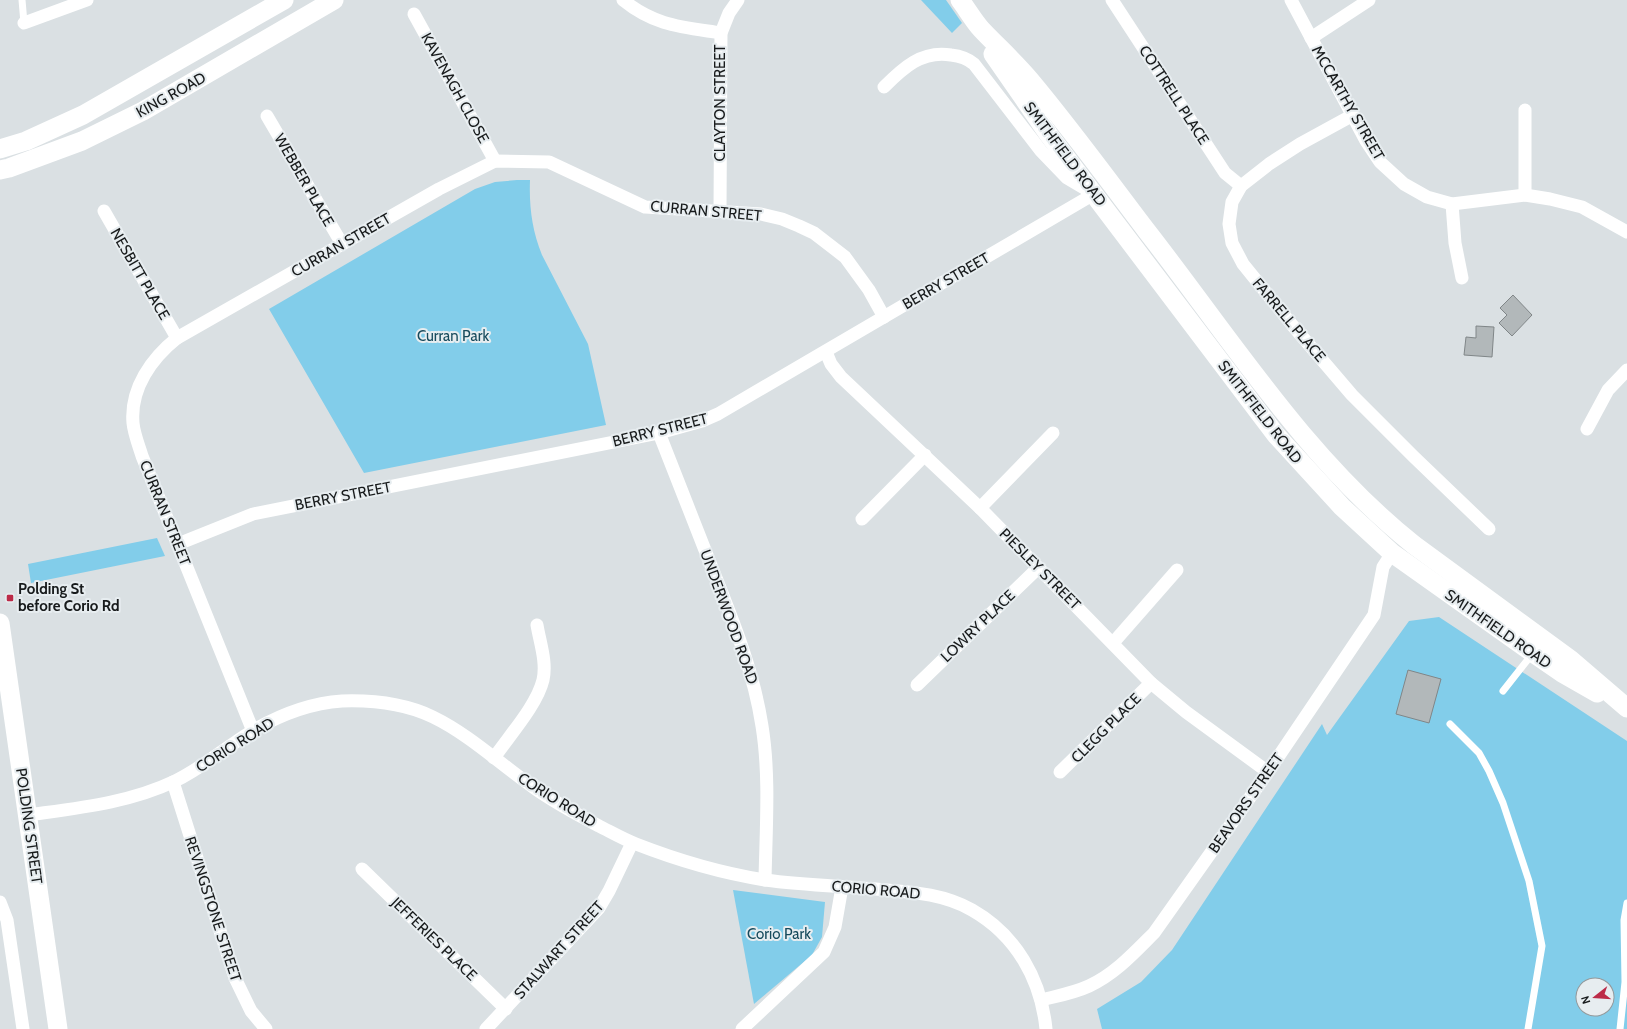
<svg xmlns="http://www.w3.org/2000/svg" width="1627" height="1029" font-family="Cabin,sans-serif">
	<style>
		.green { fill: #82cdea; fill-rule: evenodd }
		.building { fill: #b2b8ba; stroke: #808688 }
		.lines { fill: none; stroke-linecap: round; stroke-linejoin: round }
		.lane { stroke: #fff; stroke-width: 7 }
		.street { stroke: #fff; stroke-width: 13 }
		.secondary { stroke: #fff; stroke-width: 19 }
		.poi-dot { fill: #bc2b48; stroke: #e7edf0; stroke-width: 1.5 }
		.labels { text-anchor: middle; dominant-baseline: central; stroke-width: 4; stroke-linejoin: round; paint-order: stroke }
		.street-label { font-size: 15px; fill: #181b1c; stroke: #e7edf0 }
		.park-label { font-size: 15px; fill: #164a5c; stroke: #e7edf0 }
		.poi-label { font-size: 15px; font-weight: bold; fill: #181b1c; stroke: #e7edf0; text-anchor: start }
	</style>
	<rect width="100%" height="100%" fill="#dae0e3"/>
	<!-- green -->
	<g class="green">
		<polygon points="921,0 946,0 962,23 952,33"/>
		<path d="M 517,180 L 530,180 C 529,207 532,230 542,255 L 588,344 L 606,425 L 364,473 L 269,309 L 475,189 L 495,182 Z"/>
		<polygon points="157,538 165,556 31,583 28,564"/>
		<path d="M 1439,617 L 1627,741 L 1627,1029 L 1102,1029 L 1097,1009 L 1141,982 L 1172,950 L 1322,724 L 1327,735 L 1409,621 ZM 1583,985 L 1607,985 L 1607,1009 L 1583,1009 Z"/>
		<polygon points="733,890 825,902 822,937 812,955 754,1004"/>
	</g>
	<!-- building -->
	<g class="building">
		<polygon points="1513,295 1532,315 1512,336 1499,323 1507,315 1500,308"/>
		<polygon points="1476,326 1494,327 1492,357 1464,355 1466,337 1476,338"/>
		<polygon points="1408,670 1441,679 1429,723 1396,714"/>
	</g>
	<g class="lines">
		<!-- lane -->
		<g class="lane">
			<polyline points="22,0 24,23"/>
			<polyline points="1503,691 1533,653"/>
			<polyline points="1450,724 1479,753 1489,771 1503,803 1529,881 1542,946 1528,1029"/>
			<polyline points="1620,1029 1625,982 1624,920 1627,903"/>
		</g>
		<!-- street -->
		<g class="street">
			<path d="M 623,0 C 655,26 682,27 721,33"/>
			<polyline points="1112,0 1225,173 1241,186"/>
			<polyline points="1291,0 1366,141 1380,162 1404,184 1427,197 1452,204 1525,195 1550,199 1582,207 1627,232"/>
			<polyline points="414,14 495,161"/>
			<polyline points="24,23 87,0"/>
			<polyline points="1311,38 1369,0"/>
			<polyline points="1353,115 1300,144 1269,164 1241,186 1232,202 1229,224 1232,243 1243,264 1293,326 1352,395 1414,457 1489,529"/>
			<polyline points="267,116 342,244"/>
			<polyline points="1525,195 1525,110"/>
			<polyline points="1452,204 1455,243 1462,278"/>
			<polyline points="104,211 177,338"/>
			<polyline points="720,211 721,33 729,13 738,0"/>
			<polyline points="826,352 831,364 841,377 980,508 1151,683 1186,712 1268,772"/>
			<polyline points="1587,429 1608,390 1627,370"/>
			<path d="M 659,433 C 677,480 696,526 714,573 C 734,623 754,673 762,726 C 770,776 766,828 765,880"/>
			<polyline points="980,508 1053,433"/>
			<polyline points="862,519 925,455"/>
			<path d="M 178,544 L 253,514 L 659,433 L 702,421 L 718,414 L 1094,194 L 1067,178 L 1041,151 L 974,64 C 967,58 960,56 951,55 C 922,50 903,68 884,87"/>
			<polyline points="1113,643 1177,570"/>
			<polyline points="917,685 1038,568"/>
			<path d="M 253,731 L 142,456 C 139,446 134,434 133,423 C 130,388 152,358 177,338 L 439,189 L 495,161 L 549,162 L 645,207 L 761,214 L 782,219 L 799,226 L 814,233 L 845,257 L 869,290 L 884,317"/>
			<path d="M 494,758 C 509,736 537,705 543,680 C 547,662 540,643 537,625"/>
			<polyline points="1060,772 1151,683"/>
			<polyline points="173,782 235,978 251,1011 266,1029"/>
			<path d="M 28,815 C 78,808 129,803 175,781 C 204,767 227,746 254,730 C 280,715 312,703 342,701 C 372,700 406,704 433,717 C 468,734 498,762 529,784 C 551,801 575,813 599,826 C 611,832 623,839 636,844 C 677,860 721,873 765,880 C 802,885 839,886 876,889 C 909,892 942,893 972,910 C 1016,935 1041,979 1046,1029"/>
			<polyline points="362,869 506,1009"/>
			<polyline points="0,902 7,920 23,1029"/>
			<path d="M 1041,1000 C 1057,996 1074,993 1089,986 C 1115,974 1134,953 1154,933 L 1268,772 L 1374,615 L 1383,567 L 1392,553"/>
			<polyline points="486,1029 599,908 609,891 632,843"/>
			<polyline points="742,1029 824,952 835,927 842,887"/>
		</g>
		<!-- secondary -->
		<g class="secondary">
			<path d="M 960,0 C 967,9 973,20 981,29 C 997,46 1015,62 1030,80 C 1071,129 1108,180 1146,230 C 1231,339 1305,458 1414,545 L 1571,660 L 1627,708"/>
			<polyline points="993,54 1049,135 1276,435 1342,507 1392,553 1533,653 1562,673 1597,693"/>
			<polyline points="0,149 26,141 83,115 284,0"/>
			<polyline points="0,170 9,168 82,141 143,111 334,0"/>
			<polyline points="0,623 58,1029"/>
		</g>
	</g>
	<!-- markers -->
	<rect class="poi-dot" x="6" y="594" width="8" height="8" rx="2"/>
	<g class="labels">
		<!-- street labels -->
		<g class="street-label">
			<text transform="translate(455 88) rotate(61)">KAVENAGH CLOSE</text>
			<text transform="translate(171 95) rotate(-29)">KING ROAD</text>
			<text transform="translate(1174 95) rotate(57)">COTTRELL PLACE</text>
			<text transform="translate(720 103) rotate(-90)">CLAYTON STREET</text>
			<text transform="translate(1348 103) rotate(60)">MCCARTHY STREET</text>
			<text transform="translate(1065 154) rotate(53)">SMITHFIELD ROAD</text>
			<text transform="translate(304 180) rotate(60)">WEBBER PLACE</text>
			<text transform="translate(706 211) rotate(5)">CURRAN STREET</text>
			<text transform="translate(341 245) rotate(-30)">CURRAN STREET</text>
			<text transform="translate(140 274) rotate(60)">NESBITT PLACE</text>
			<text transform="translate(946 281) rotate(-30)">BERRY STREET</text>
			<text transform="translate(1289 320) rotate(50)">FARRELL PLACE</text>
			<text transform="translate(1260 412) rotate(52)">SMITHFIELD ROAD</text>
			<text transform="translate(660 430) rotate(-14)">BERRY STREET</text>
			<text transform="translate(343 496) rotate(-11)">BERRY STREET</text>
			<text transform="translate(165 513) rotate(68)">CURRAN STREET</text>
			<text transform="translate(1040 569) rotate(45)">PIESLEY STREET</text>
			<text transform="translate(729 617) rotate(70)">UNDERWOOD ROAD</text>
			<text transform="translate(978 626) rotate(-44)">LOWRY PLACE</text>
			<text transform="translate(1498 629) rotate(35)">SMITHFIELD ROAD</text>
			<text transform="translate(1106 728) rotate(-45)">CLEGG PLACE</text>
			<text transform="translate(235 745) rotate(-32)">CORIO ROAD</text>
			<text transform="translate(557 800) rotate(32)">CORIO ROAD</text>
			<text transform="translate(1246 803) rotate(-55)">BEAVORS STREET</text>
			<text transform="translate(29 826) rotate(82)">POLDING STREET</text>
			<text transform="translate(876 890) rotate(5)">CORIO ROAD</text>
			<text transform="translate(213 909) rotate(72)">REVINGSTONE STREET</text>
			<text transform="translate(434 939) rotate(44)">JEFFERIES PLACE</text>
			<text transform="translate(559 950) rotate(-48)">STALWART STREET</text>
		</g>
		<!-- park labels -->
		<g class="park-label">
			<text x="453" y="336">Curran Park</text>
			<text x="779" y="934">Corio Park</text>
		</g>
		<!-- poi labels -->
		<g class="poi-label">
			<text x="18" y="589">Polding St<tspan x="18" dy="17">before Corio Rd</tspan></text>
		</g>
	</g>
	<!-- north arrow -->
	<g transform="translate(1595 997) rotate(253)"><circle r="19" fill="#e7edf0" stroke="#94999b"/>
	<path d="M0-3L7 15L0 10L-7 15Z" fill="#bc2b48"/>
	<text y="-6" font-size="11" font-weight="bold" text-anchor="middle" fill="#181b1c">N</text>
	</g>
</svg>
